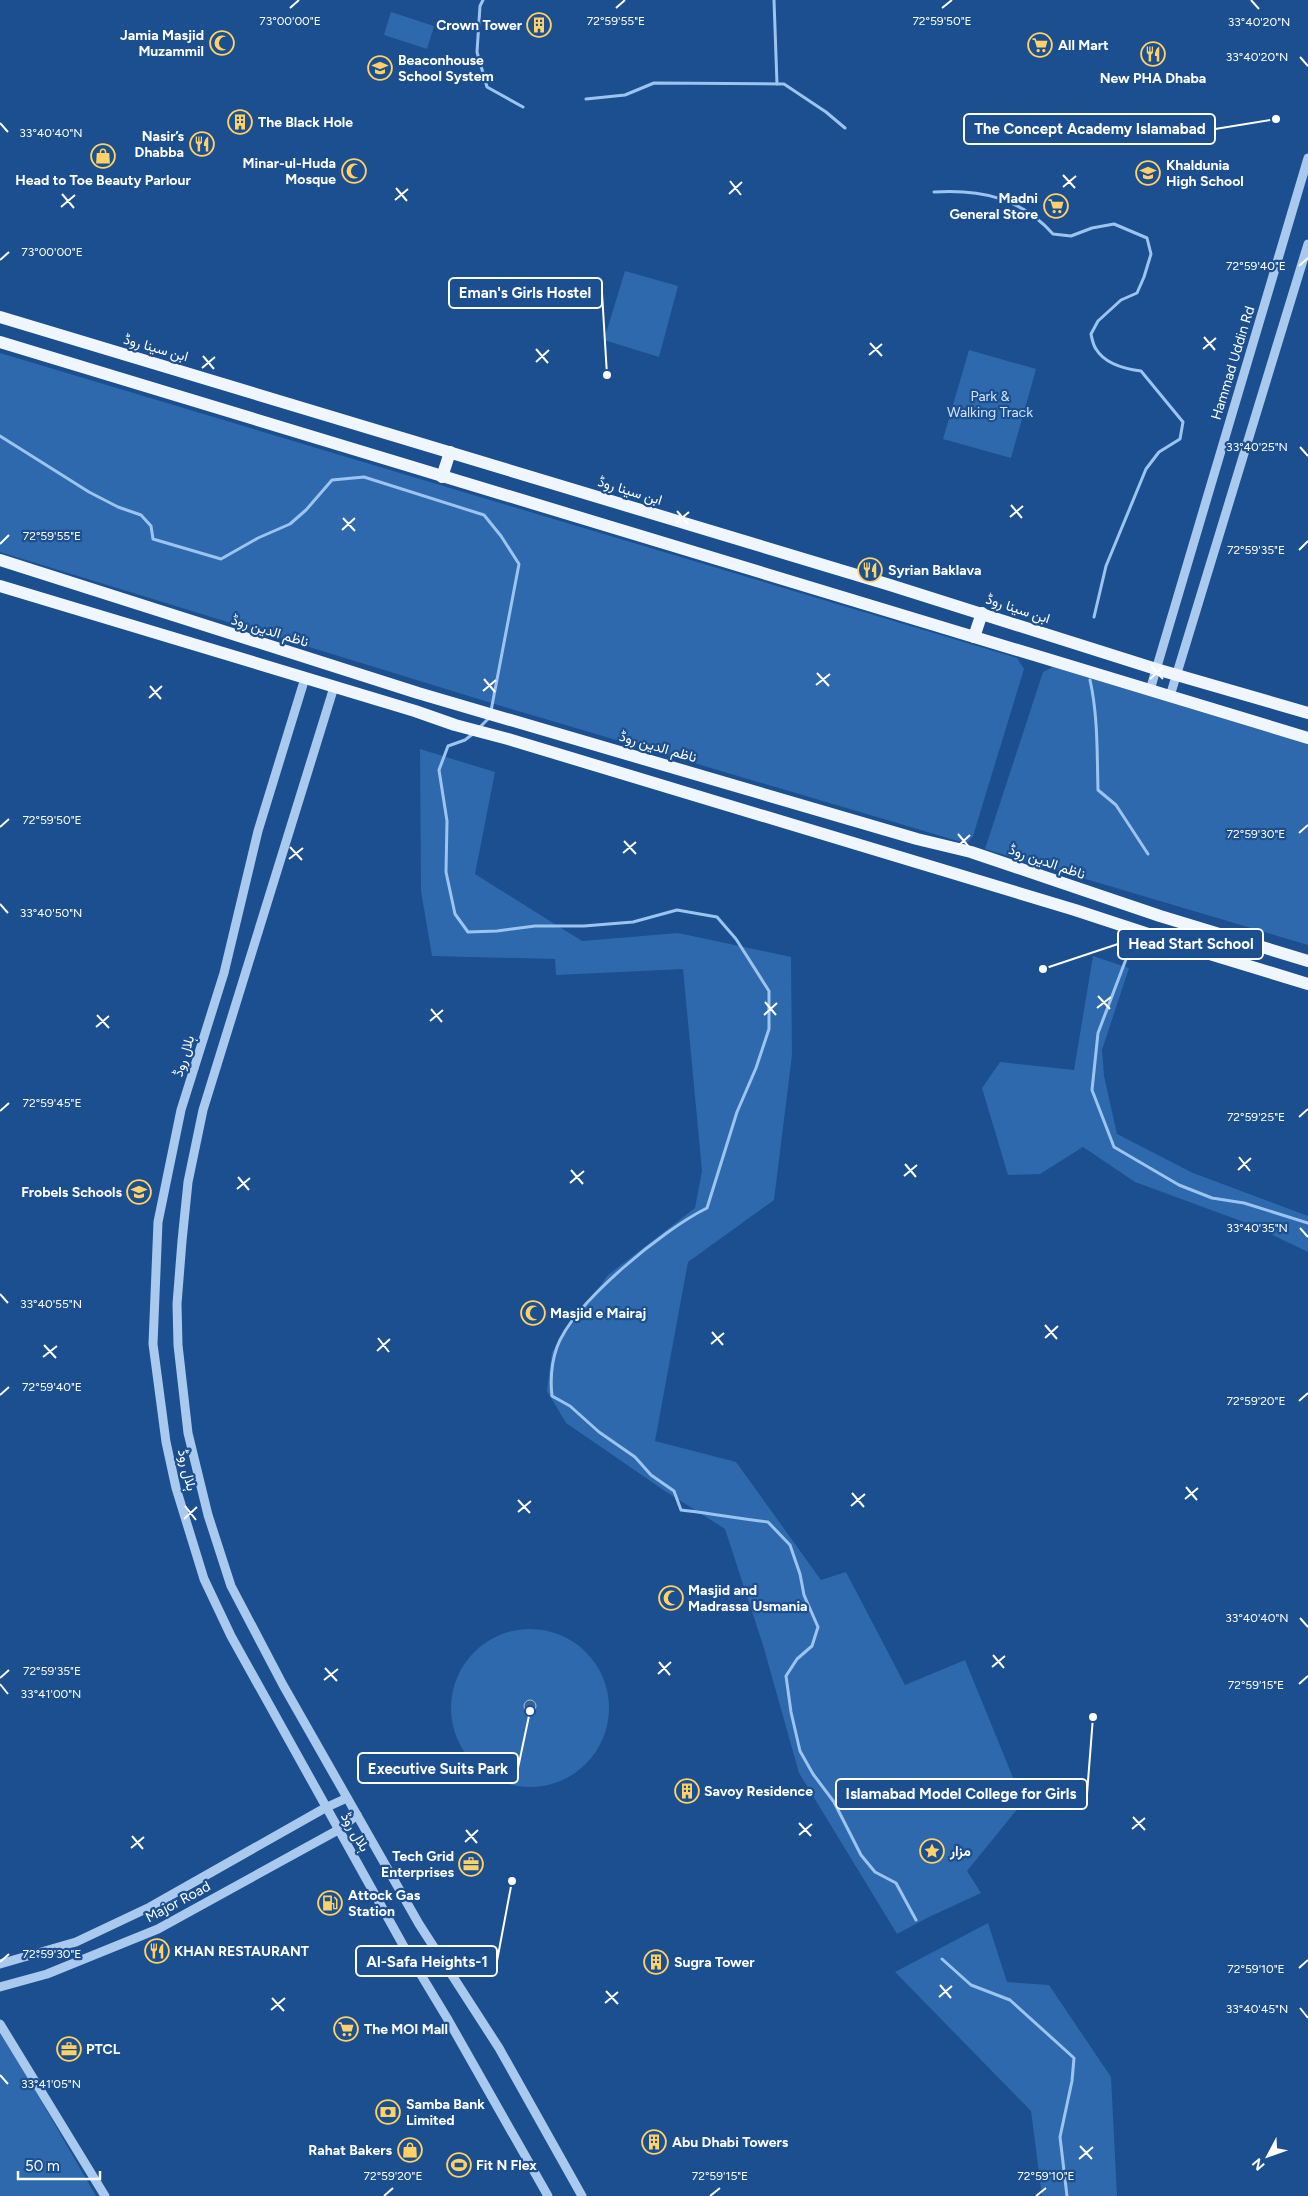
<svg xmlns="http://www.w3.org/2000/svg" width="1308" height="2196" font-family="Figtree,Vazirmatn,sans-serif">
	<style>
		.green { fill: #2e69ad }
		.water { fill: #3c6290; stroke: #9cc4f0 }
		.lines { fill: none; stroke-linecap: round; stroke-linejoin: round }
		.stream { stroke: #9cc4f0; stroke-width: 3 }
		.minor { stroke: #a9c9ee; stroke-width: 9 }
		.major { stroke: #f0f6ff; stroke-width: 12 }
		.ticks { fill: none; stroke: #fff; stroke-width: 2 }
		.labels { text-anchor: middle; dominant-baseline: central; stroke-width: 4.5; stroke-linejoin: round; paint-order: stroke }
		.poi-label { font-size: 14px; font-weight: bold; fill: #fff; stroke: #1b4f8f; text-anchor: start }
		.street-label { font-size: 14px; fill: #fff; stroke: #1b4f8f }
		.park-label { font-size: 14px; fill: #cfe3fa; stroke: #1b4f8f }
		.ticks-label { font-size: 12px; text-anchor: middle; fill: #fff; stroke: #1b4f8f; stroke-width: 4.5; stroke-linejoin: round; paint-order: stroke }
		.leader { fill: none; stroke: #fff; stroke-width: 2 }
		.callout-dot { fill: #fff; stroke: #1b4f8f; stroke-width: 2 }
		.callout { fill: #1b4f8f; stroke: #fff; stroke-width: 2 }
		.callout-label { font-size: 15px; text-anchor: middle; font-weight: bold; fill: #fff }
	</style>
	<rect width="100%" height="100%" fill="#1b4f8f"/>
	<!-- green -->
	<g class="green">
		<polygon points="391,12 434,26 427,49 384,35"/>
		<polygon points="625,271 678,286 659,357 604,340"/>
		<polygon points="969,350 1036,369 1011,458 943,439"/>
		<polygon points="0,353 1017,658 1024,669 973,836 968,842 958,841 498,705 0,552"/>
		<polygon points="1053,667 1308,744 1308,945 985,849 1043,672"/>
		<polygon points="420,749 495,772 475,874 582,941 678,933 791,957 792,1055 774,1200 688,1262 655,1441 736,1462 821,1580 846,1572 905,1685 965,1660 1023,1802 967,1871 981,1893 929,1917 897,1934 799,1773 763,1645 725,1529 665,1491 566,1423 547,1391 552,1352 608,1275 695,1208 702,1171 683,969 556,975 555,959 432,956 421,891"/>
		<polygon points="1093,956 1129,968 1102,1050 1104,1076 1117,1134 1193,1173 1308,1216 1308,1252 1252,1225 1135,1182 1083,1147 1040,1174 1008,1175 982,1088 1000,1062 1074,1070"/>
		<circle cx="530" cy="1708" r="79"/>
		<polygon points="988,1923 1007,1982 1049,1985 1111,2077 1117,2196 1042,2196 1031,2111 895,1972"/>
		<polygon points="0,2032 5,2038 96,2196 0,2196"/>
	</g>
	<!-- water -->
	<circle class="water" cx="530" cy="1706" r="6"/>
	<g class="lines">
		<!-- stream -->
		<g class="stream">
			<polyline points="483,0 480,6 477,52 487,87 523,107"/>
			<polyline points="774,0 777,84"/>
			<polyline points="586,99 625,95 654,83 784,84 826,112 845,128"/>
			<path d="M 934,192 C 981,189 1021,198 1053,234 L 1071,236 L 1092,228 L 1114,224 L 1147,238 L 1151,254 L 1144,277 L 1137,293 L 1121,300 L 1098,321 L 1091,334 C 1092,339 1093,345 1096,349 C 1105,364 1125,369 1141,371 L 1183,422 L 1180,439 L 1159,452 L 1146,469 L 1106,566 L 1094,617"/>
			<polyline points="0,436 89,492 118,507 141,515 151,526 153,539 221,559 258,538 290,524 306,510 332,480 364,477 484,515 501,536 519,564 491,711"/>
			<path d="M 1090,680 C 1098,715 1097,754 1098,790 L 1116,805 L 1148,854"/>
			<polyline points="480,727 490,717"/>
			<path d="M 474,733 L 465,740 L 448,746 L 439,770 L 447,821 L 446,872 L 455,914 L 468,932 L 497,931 L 535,926 L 584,926 L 633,922 L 677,910 L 717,917 L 736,939 L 769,991 L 769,1029 L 756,1068 L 737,1112 L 707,1208 C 664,1229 574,1302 557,1347 C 551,1364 550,1378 552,1396 L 570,1406 L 599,1432 L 635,1457 L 651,1475 L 674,1491 L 681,1510 C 710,1513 739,1519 768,1522 L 790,1545 L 800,1574 L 804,1595 L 818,1627 L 812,1646 L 797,1659 L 786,1676 L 791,1712 L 800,1751 L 813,1774 L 834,1802 L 861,1855 L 875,1872 L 896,1883 L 916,1920"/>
			<polyline points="1131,946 1098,1033 1092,1090 1114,1147 1179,1185 1212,1198 1244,1203 1308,1223"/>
			<polyline points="942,1959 971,1985 1010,2000 1074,2058 1072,2081 1060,2137 1067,2196"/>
		</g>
		<!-- minor -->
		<g class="minor">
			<polyline points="305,678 258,831 224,973 181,1110 158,1222 153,1344 166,1442 176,1488 204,1579 231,1636 403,1945 447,2018 548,2196"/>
			<polyline points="334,687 203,1110 188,1182 182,1241 177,1304 178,1345 188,1433 208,1515 231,1586 283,1685 419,1924 499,2048 582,2196"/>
			<polyline points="1150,690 1308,158"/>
			<polyline points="1170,696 1308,244"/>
			<polyline points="0,1964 76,1942 150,1907 325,1808 347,1798"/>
			<polyline points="0,1987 47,1974 158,1929 338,1830 357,1815"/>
			<polyline points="0,2024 105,2196"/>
		</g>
		<!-- major -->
		<g class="major">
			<polyline points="0,317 890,585 1156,669 1308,713"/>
			<polyline points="0,342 1308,738"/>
			<polyline points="442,477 450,452"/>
			<polyline points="0,560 418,693 917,839 971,852 1160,916 1308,961"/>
			<polyline points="0,586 415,711 455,725 508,739 1075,910 1200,951 1308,984"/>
			<polyline points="974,637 982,613"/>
		</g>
	</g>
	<!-- ticks -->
	<path class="ticks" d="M 1251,0 L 1259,9M 290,8 L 299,0M 616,8 L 625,0M 942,8 L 952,0M 1300,57 L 1308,66M 0,123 L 8,132M 1063,175 L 1075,188M 730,181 L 741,195M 1063,187 L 1076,176M 396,188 L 407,201M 62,194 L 74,208M 729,194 L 742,182M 395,200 L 408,189M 61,207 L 75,195M 0,260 L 9,252M 1299,266 L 1308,258M 1204,337 L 1215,350M 870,343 L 882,356M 536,349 L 548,363M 1203,349 L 1216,338M 869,355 L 882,344M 203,356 L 214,369M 536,362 L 549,350M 202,368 L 215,357M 1300,447 L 1308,456M 1011,505 L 1022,518M 677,511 L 688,524M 1010,517 L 1023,506M 343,518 L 355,531M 676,523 L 689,512M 342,530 L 355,518M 0,544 L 9,535M 1299,550 L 1308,541M 1151,666 L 1163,679M 817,673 L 829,686M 484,679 L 495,692M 1150,679 L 1163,667M 816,685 L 830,674M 150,686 L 161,699M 483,691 L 496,680M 149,698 L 162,686M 0,827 L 9,819M 1299,833 L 1308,825M 958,834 L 969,847M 624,841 L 636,854M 290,847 L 302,860M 957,847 L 970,835M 623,853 L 636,842M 289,859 L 303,848M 0,904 L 8,913M 1098,996 L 1110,1009M 765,1002 L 776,1015M 1097,1008 L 1111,997M 431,1009 L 442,1022M 97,1015 L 109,1028M 764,1015 L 777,1003M 430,1021 L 443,1010M 96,1027 L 109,1016M 0,1111 L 9,1103M 1299,1117 L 1308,1109M 1239,1157 L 1250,1171M 905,1164 L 916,1177M 571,1170 L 583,1184M 1238,1170 L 1251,1158M 904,1176 L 917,1165M 238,1177 L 249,1190M 570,1183 L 584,1171M 237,1189 L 250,1178M 1300,1228 L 1308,1237M 0,1294 L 8,1303M 1045,1325 L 1057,1339M 712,1332 L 723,1345M 378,1338 L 389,1352M 1045,1338 L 1058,1326M 711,1344 L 724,1333M 44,1345 L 56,1358M 377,1351 L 390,1339M 43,1357 L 57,1346M 0,1395 L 9,1387M 1299,1401 L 1308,1393M 1186,1487 L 1197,1500M 852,1493 L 864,1507M 1185,1499 L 1198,1488M 518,1500 L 530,1513M 185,1506 L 196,1520M 851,1506 L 865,1494M 518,1512 L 531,1501M 184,1519 L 197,1507M 1300,1618 L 1308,1627M 993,1655 L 1004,1668M 659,1662 L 670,1675M 992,1667 L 1005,1656M 325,1668 L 337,1681M 658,1674 L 671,1662M 0,1678 L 9,1670M 324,1680 L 338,1669M 0,1684 L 8,1694M 1299,1684 L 1308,1676M 1133,1817 L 1145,1830M 799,1823 L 811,1836M 1132,1829 L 1145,1818M 466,1830 L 477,1843M 799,1835 L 812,1824M 132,1836 L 143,1849M 465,1842 L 478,1830M 131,1848 L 144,1837M 0,1962 L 9,1954M 1299,1968 L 1308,1960M 940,1985 L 951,1998M 606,1991 L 618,2004M 939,1997 L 952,1986M 272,1998 L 284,2011M 605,2003 L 618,1992M 1300,2008 L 1308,2018M 271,2010 L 285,1998M 0,2075 L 8,2084M 1080,2146 L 1092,2159M 1079,2159 L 1093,2147M 384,2196 L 393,2188M 710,2196 L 720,2188M 1036,2196 L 1046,2188"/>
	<!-- icons -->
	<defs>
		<g id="building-ring" transform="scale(1.25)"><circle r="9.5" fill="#1b4f8f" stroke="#ffd166" stroke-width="1.5"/><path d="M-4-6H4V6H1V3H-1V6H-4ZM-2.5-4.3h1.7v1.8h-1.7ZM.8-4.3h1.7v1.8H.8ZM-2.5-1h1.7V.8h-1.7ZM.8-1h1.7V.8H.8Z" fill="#ffd166"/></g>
		<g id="mosque-ring" transform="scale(1.25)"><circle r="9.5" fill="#1b4f8f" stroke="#ffd166" stroke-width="1.5"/><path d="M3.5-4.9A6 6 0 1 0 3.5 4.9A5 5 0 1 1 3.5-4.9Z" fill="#ffd166"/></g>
		<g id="supermarket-ring" transform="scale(1.25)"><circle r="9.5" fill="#1b4f8f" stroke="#ffd166" stroke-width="1.5"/><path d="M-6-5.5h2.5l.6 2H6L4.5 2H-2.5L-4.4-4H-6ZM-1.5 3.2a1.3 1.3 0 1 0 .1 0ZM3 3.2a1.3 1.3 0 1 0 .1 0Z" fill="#ffd166"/></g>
		<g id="restaurant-ring" transform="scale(1.25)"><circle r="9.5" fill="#1b4f8f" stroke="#ffd166" stroke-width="1.5"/><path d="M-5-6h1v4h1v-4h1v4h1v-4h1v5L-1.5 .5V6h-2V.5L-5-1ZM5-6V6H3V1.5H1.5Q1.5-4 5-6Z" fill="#ffd166"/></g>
		<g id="school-ring" transform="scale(1.25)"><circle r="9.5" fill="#1b4f8f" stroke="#ffd166" stroke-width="1.5"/><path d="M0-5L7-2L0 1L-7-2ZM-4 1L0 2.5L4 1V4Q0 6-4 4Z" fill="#ffd166"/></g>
		<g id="shop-ring" transform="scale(1.25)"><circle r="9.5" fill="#1b4f8f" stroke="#ffd166" stroke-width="1.5"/><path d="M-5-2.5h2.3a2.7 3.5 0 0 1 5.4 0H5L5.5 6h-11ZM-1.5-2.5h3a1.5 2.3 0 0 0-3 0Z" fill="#ffd166"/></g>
		<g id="sight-ring" transform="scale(1.25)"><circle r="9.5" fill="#1b4f8f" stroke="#ffd166" stroke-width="1.5"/><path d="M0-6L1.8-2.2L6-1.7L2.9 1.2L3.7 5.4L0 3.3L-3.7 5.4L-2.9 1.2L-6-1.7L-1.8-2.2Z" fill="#ffd166"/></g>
		<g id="office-ring" transform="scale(1.25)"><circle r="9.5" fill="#1b4f8f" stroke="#ffd166" stroke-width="1.5"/><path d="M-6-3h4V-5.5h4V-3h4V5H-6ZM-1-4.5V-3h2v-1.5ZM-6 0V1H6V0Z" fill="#ffd166"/></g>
		<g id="fuel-ring" transform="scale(1.25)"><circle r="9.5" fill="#1b4f8f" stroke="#ffd166" stroke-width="1.5"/><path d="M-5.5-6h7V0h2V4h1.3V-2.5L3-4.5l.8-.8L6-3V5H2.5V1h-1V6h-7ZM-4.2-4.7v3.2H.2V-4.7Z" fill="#ffd166"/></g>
		<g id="bank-ring" transform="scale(1.25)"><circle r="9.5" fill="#1b4f8f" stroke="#ffd166" stroke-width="1.5"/><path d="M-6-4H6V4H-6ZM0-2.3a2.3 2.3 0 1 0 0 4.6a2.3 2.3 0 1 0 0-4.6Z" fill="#ffd166"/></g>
		<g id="stadium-ring" transform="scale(1.25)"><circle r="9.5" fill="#1b4f8f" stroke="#ffd166" stroke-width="1.5"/><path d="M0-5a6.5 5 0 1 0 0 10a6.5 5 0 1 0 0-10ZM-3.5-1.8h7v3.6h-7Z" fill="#ffd166"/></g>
	</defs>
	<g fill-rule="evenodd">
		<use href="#building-ring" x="539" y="25"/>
		<use href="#mosque-ring" x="222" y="43"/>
		<use href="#supermarket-ring" x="1040" y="45"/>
		<use href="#restaurant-ring" x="1153" y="54"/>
		<use href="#school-ring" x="380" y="68"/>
		<use href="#building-ring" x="240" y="122"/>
		<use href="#restaurant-ring" x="202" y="144"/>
		<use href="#shop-ring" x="103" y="156"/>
		<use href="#mosque-ring" x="354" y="171"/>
		<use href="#school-ring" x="1148" y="173"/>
		<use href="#supermarket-ring" x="1056" y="206"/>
		<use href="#restaurant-ring" x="870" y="570"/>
		<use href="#school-ring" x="139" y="1192"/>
		<use href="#mosque-ring" x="533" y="1313"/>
		<use href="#mosque-ring" x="671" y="1598"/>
		<use href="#building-ring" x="687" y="1791"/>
		<use href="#sight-ring" x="932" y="1851"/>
		<use href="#office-ring" x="471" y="1864"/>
		<use href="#fuel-ring" x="330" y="1903"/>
		<use href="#restaurant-ring" x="157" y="1951"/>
		<use href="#building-ring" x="656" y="1962"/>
		<use href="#supermarket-ring" x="346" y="2029"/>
		<use href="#office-ring" x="69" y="2049"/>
		<use href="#bank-ring" x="388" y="2112"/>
		<use href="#building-ring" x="654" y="2142"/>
		<use href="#shop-ring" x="410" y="2150"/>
		<use href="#stadium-ring" x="459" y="2165"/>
	</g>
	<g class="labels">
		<!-- poi labels -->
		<g class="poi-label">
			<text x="522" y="25" text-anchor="end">Crown Tower</text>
			<text x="204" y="35" text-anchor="end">Jamia Masjid<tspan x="204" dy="16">Muzammil</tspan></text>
			<text x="1058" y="45">All Mart</text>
			<text x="398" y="60">Beaconhouse<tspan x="398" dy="16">School System</tspan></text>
			<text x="1153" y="78" text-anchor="middle">New PHA Dhaba</text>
			<text x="258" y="122">The Black Hole</text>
			<text x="184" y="136" text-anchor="end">Nasir’s<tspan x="184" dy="16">Dhabba</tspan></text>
			<text x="336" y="163" text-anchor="end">Minar-ul-Huda<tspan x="336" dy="16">Mosque</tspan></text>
			<text x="1166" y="165">Khaldunia<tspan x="1166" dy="16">High School</tspan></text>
			<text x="103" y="180" text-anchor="middle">Head to Toe Beauty Parlour</text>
			<text x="1038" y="198" text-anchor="end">Madni<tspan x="1038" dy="16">General Store</tspan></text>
			<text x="888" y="570">Syrian Baklava</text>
			<text x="122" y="1192" text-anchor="end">Frobels Schools</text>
			<text x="550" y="1313">Masjid e Mairaj</text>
			<text x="688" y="1590">Masjid and<tspan x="688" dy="16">Madrassa Usmania</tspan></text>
			<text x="704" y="1791">Savoy Residence</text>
			<text x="950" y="1851">مزار</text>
			<text x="454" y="1856" text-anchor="end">Tech Grid<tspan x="454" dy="16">Enterprises</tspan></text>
			<text x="348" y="1895">Attock Gas<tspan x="348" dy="16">Station</tspan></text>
			<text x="174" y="1951">KHAN RESTAURANT</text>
			<text x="674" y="1962">Sugra Tower</text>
			<text x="364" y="2029">The MOI Mall</text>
			<text x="86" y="2049">PTCL</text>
			<text x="406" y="2104">Samba Bank<tspan x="406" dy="16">Limited</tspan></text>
			<text x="672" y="2142">Abu Dhabi Towers</text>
			<text x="392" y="2150" text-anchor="end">Rahat Bakers</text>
			<text x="476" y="2165">Fit N Flex</text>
		</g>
		<!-- street labels -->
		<g class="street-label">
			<text transform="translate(156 348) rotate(16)">ابن سینا روڈ</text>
			<text transform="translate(1233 363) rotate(-73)">Hammad Uddin Rd</text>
			<text transform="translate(630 491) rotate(17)">ابن سینا روڈ</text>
			<text transform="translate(1018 609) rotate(18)">ابن سینا روڈ</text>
			<text transform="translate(270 631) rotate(17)">ناظم الدین روڈ</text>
			<text transform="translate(658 747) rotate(16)">ناظم الدین روڈ</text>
			<text transform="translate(1047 862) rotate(19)">ناظم الدین روڈ</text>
			<text transform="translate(184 1056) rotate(-73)">ہلال روڈ</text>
			<text transform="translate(187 1470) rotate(77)">ہلال روڈ</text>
			<text transform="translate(355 1832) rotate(60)">ہلال روڈ</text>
			<text transform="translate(178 1902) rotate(-28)">Major Road</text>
		</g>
		<!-- park labels -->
		<g class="park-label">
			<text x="990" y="396">Park &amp;<tspan x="990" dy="16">Walking Track</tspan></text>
		</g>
	</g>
	<g class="ticks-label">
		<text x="290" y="25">73°00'00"E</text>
		<text x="616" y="25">72°59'55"E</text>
		<text x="942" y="25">72°59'50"E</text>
		<text x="1259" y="26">33°40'20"N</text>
		<text x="1257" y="61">33°40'20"N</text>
		<text x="51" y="137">33°40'40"N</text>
		<text x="52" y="256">73°00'00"E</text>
		<text x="1256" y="270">72°59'40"E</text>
		<text x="1257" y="451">33°40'25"N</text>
		<text x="52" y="540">72°59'55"E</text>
		<text x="1256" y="554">72°59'35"E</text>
		<text x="52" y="824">72°59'50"E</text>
		<text x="1256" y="838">72°59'30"E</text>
		<text x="51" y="917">33°40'50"N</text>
		<text x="52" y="1107">72°59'45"E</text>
		<text x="1256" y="1121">72°59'25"E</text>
		<text x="1257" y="1232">33°40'35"N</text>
		<text x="51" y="1308">33°40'55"N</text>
		<text x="52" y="1391">72°59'40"E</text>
		<text x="1256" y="1405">72°59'20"E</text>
		<text x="1257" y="1622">33°40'40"N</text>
		<text x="52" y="1675">72°59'35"E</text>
		<text x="1256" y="1689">72°59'15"E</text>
		<text x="51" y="1698">33°41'00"N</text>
		<text x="52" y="1958">72°59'30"E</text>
		<text x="1256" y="1973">72°59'10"E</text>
		<text x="1257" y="2013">33°40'45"N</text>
		<text x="51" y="2088">33°41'05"N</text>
		<text x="393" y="2180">72°59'20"E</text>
		<text x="720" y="2180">72°59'15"E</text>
		<text x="1046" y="2180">72°59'10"E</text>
	</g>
	<!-- callouts -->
	<path class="leader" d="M1276 119L1215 129M607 375L602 293M1043 969L1118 944M530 1711L518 1768M1093 1717L1087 1794M512 1881L497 1961"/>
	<g class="callout-dot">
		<circle cx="1276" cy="119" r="5"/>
		<circle cx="607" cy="375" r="5"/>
		<circle cx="1043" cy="969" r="5"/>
		<circle cx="530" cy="1711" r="5"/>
		<circle cx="1093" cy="1717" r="5"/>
		<circle cx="512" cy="1881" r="5"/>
	</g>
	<g class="callout">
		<rect x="964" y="114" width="251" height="30" rx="5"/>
		<rect x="449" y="278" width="153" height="30" rx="5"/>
		<rect x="1118" y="929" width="145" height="30" rx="5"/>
		<rect x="358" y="1753" width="160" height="30" rx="5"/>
		<rect x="836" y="1779" width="251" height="30" rx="5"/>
		<rect x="356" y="1946" width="141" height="30" rx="5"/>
	</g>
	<g class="callout-label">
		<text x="1090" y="134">The Concept Academy Islamabad</text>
		<text x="525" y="298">Eman's Girls Hostel</text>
		<text x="1191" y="949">Head Start School</text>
		<text x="438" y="1774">Executive Suits Park</text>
		<text x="961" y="1799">Islamabad Model College for Girls</text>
		<text x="427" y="1967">Al-Safa Heights-1</text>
	</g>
	<!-- north arrow -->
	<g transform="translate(1268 2156) rotate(229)" stroke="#1b4f8f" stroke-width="4" paint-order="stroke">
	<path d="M0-4L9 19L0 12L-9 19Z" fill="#ffffff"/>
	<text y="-8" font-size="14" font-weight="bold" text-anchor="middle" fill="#ffffff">N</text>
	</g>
	<!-- scale -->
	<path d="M18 2171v8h82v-8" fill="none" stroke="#ffffff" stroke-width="2.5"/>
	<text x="25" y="2171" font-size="15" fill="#ffffff" stroke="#1b4f8f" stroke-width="4" paint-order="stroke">50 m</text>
</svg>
